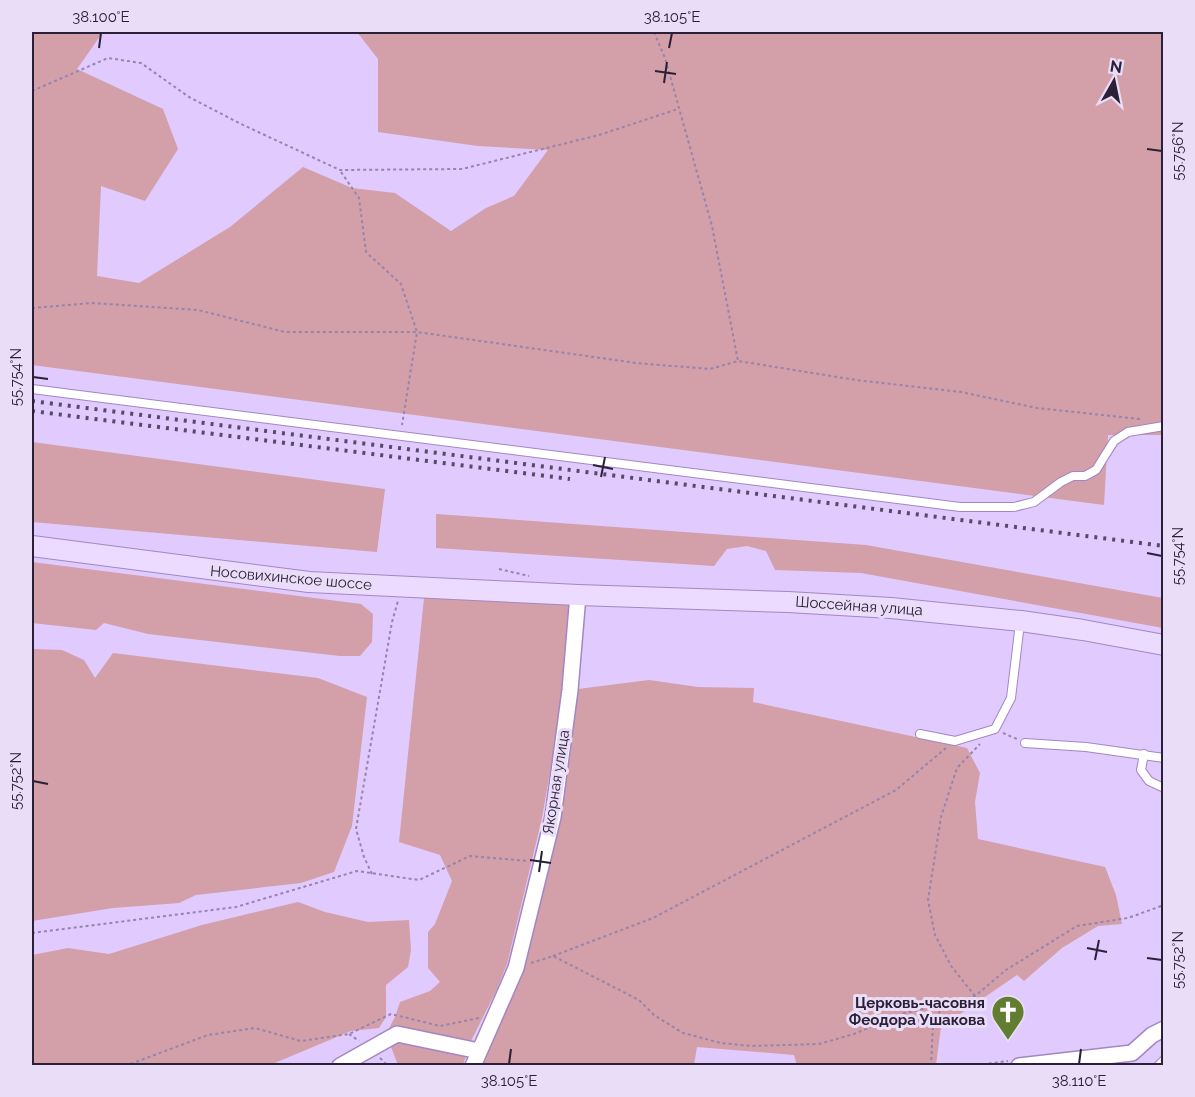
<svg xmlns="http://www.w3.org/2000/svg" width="1195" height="1097" font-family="Raleway,sans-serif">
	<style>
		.green { fill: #d39fa9 }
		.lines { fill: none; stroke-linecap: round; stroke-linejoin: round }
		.lane-casing { stroke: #a386c3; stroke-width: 10 }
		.street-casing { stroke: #a386c3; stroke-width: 18 }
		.secondary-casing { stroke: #a386c3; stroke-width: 22 }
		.path { stroke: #9684ac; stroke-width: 2; stroke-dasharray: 3 3; stroke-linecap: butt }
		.lane { stroke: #fff; stroke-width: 8 }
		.street { stroke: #fff; stroke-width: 15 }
		.secondary { stroke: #ecdbfe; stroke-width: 20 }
		.rail { stroke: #574968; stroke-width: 4; stroke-dasharray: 3 6; stroke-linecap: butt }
		.ticks { fill: none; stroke: #2b2038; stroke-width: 2 }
		.labels { text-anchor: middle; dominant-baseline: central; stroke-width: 6; stroke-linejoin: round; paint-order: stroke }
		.street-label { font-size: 15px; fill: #2b2038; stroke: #e9ddf7 }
		.poi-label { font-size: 15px; font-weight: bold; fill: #2b2038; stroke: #e9ddf7; text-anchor: end }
		.neatline { fill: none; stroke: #2b2038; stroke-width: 2 }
		.ticks-label { font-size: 15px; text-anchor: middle; fill: #2b2038 }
	</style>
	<rect width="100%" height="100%" fill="#e1cafe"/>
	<!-- green -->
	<g class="green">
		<polygon points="32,32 103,32 77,69 163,109 178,149 145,201 101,186 97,276 139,283 230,227 303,167 352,188 395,193 451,231 486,208 514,196 548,150 478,146 378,132 378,59 357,32 1163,32 1163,435 1108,435 1104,505 32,365"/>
		<polygon points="32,442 385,489 377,552 32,522"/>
		<polygon points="436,514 866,545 1163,598 1163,628 861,573 775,570 766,551 747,546 727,549 714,566 436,548"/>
		<polygon points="32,562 361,604 373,614 372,642 360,656 340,656 148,634 104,623 96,630 32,623"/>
		<polygon points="424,598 571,603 565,685 542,818 507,964 497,989 471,1041 463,1065 398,1065 386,1034 395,1017 400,1002 430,991 440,982 428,968 428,932 435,924 452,881 440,855 399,842"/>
		<polygon points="32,649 62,650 84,660 95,678 113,653 318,678 367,697 352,826 334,872 301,883 196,895 179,903 113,908 32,921"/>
		<polygon points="649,680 698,687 754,688 753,702 967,748 980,773 975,802 978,839 1105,867 1116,895 1122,924 1098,926 1062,948 1024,981 1017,975 941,1027 936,1065 797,1065 794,1055 697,1047 694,1065 473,1066 496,1014 553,817 570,690"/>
		<polygon points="298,902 325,912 368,922 409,920 411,950 408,967 386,985 386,1017 379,1028 351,1031 270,1065 32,1065 32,955 68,948 109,954 202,925"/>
	</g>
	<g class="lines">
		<!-- lane casing -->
		<g class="lane-casing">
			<g id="lane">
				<polyline points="32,389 960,507 1014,507 1034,502 1061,482 1073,476 1085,476 1096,470 1114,441 1128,432 1164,426"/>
				<polyline points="920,734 955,741 995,729 1011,698 1020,623"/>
				<polyline points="1025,743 1086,747 1164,758"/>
				<polyline points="1144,754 1141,770 1149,781 1164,788"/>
				<polyline points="1158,1066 1164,1060"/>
			</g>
		</g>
		<!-- street casing -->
		<g class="street-casing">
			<g id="street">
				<polyline points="340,1066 397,1034 479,1051"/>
				<polyline points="473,1066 516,968 553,817 570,690 578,595"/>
				<polyline points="1019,1066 1132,1053 1152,1035 1164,1029"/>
			</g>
		</g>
		<!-- secondary casing -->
		<g class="secondary-casing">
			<polyline id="secondary" points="32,546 309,582 578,595 788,602 891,608 1021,621 1083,630 1164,645"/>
		</g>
		<!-- path -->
		<g class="path">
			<polyline points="654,32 665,58 712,226 738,361"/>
			<polyline points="32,91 108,58 141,63 189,97 241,124 340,170 462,169 599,135 678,109"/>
			<polyline points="341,172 359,198 366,252 401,284 417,332 402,425"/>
			<polyline points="32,308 92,303 198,310 285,332 417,332 636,363 710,369 738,361 856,380 961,392 1037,408 1140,419"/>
			<polyline points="499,569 529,576"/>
			<polyline points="1003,733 1017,739"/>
			<polyline points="372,874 364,857 356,829 392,622 398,601"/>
			<polyline points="32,933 236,907 357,871 419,880 470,856 528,861"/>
			<polyline points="553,956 653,918 896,790 946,748"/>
			<polyline points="531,963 553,956 639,1000 654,1015 683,1033 721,1043 751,1046 819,1044 854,1034 904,1013 943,1005 975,996 1006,970 1077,926 1128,918 1164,905"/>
			<polyline points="975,996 951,966 935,935 928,900 941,817 957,768 980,744"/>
			<polyline points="349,1034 359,1041"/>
			<polyline points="380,1058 388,1066"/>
			<polyline points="125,1066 208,1035 255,1028 301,1041 349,1034 391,1014 440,1026 479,1018"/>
			<polyline points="931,1066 933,1025 943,1005"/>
			<polyline points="971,1066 1008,1061"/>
		</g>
		<!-- lane -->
		<use href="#lane" class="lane"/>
		<!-- street -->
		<use href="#street" class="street"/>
		<!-- secondary -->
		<use href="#secondary" class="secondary"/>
		<!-- rail -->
		<g class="rail">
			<polyline points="32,401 1164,546"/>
			<polyline points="32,411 570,479"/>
		</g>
	</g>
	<!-- ticks -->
	<path class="ticks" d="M 99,48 L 101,33M 669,48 L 672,33M 655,71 L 676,74M 664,83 L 667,62M 1147,149 L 1162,151M 33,377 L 48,379M 593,465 L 613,469M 601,477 L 605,457M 1147,553 L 1162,556M 33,781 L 48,784M 530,860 L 551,863M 539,872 L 542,851M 1087,948 L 1107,952M 1147,958 L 1162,960M 1095,960 L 1099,940M 509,1064 L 511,1049M 1079,1064 L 1081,1049"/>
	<!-- icons -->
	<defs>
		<g id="church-pin" transform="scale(1.725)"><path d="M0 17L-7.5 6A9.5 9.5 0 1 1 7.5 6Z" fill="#637d30" stroke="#e9ddf7"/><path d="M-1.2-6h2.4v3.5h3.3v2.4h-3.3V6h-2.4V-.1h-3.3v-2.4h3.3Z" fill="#fff"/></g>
	</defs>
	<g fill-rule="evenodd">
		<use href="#church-pin" x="1008" y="1012"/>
	</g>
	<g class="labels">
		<!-- street labels -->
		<g class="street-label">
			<text transform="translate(291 578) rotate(5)">Носовихинское шоссе</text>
			<text transform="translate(859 606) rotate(4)">Шоссейная улица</text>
			<text transform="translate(556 782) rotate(-81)">Якорная улица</text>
		</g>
		<!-- poi labels -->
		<g class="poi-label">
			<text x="985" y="1003">Церковь-часовня<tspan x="985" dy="17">Феодора Ушакова</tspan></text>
		</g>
	</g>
	<!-- border -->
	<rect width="1195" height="1097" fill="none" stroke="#e9ddf7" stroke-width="66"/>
	<!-- north arrow -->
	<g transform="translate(1114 81) rotate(9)" stroke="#e9ddf7" stroke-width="4.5" paint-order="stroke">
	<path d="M0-4.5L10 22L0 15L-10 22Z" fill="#2b2038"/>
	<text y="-9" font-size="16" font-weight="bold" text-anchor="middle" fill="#2b2038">N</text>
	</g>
	<rect x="33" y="33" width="1129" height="1031" class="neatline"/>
	<g class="ticks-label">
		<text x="101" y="22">38.100°E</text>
		<text x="672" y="22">38.105°E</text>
		<text transform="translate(1178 151) rotate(-90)" y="5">55.756°N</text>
		<text transform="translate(16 377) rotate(-90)" y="5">55.754°N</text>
		<text transform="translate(1178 556) rotate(-90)" y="5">55.754°N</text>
		<text transform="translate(16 781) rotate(-90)" y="5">55.752°N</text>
		<text transform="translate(1178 960) rotate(-90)" y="5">55.752°N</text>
		<text x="509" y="1086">38.105°E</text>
		<text x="1079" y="1086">38.110°E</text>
	</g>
</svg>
